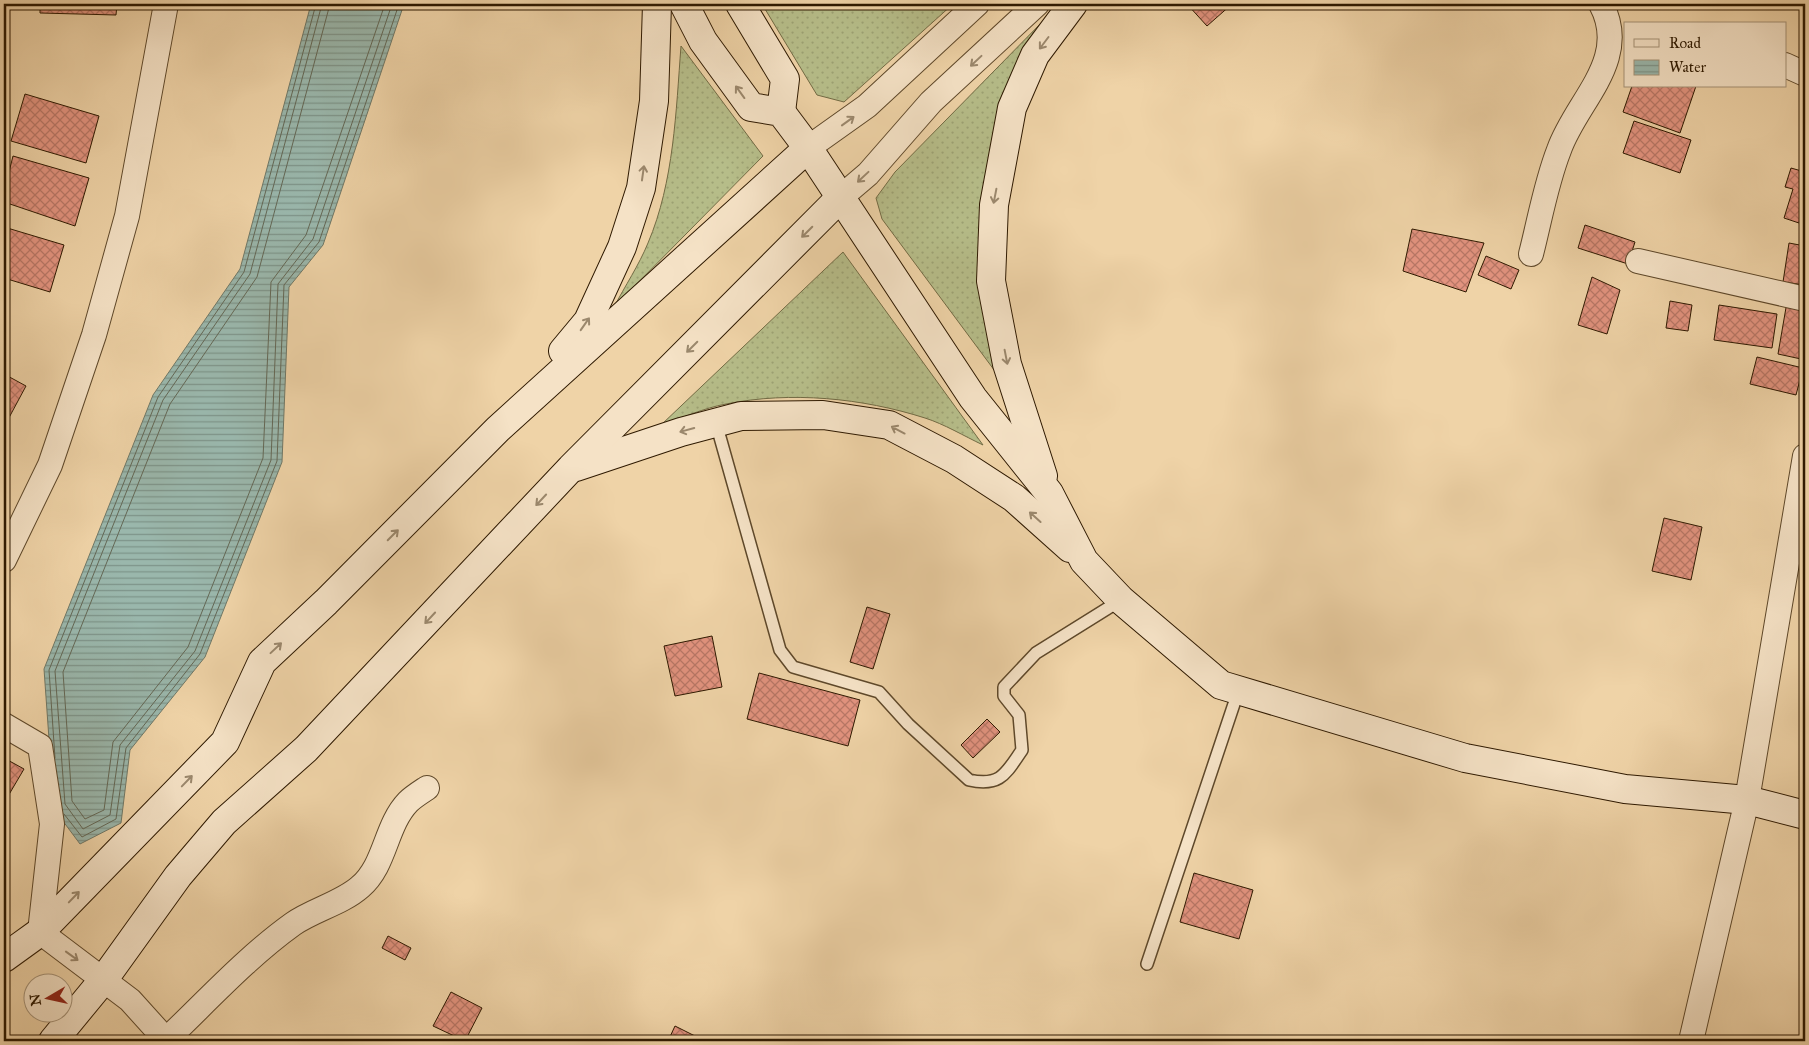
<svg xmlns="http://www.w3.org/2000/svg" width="1809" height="1045" font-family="'IM FELL Great Primer',serif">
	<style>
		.grass { fill: url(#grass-dots); stroke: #726b44 }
		.water { fill: url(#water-rules); stroke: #6f7867 }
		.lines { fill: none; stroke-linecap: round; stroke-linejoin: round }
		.shore { stroke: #646856; stroke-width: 1 }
		.building { fill: url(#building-cross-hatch); stroke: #2e1900 }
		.lane-casing { stroke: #5e482a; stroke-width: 14 }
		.street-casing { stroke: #5e482a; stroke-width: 26 }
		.secondary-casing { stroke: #2e1900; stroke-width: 30 }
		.lane { stroke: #f5e2c6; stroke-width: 11 }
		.street { stroke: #f5e2c6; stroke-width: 24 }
		.secondary { stroke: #f5e2c6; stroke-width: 28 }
		.oneway { stroke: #9b886d }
	</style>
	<defs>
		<pattern id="grass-dots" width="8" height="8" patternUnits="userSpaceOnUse" patternTransform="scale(1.25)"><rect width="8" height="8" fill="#b6bd89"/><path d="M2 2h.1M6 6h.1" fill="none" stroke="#9da274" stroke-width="1.8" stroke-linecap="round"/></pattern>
		<pattern id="water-rules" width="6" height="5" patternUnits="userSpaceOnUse" patternTransform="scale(1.25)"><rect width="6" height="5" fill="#9ab7ac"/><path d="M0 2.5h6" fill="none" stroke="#7e948a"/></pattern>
		<pattern id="building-cross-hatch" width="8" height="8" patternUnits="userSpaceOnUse" patternTransform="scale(1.25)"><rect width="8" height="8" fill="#e2937f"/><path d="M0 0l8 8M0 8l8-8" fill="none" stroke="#b87766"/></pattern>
	</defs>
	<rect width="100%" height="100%" fill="#efd3a7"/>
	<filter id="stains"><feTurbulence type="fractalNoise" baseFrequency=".004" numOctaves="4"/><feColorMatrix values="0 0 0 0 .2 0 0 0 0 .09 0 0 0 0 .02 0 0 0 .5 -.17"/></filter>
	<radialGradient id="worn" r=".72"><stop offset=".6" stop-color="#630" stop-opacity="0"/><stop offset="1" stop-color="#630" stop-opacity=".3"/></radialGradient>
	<!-- grass -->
	<g class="grass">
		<polygon points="762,4 953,4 844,102 817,95"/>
		<polygon points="1047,17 999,127 1009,390 882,219 876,198 895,172"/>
		<path d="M 681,46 L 763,156 L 614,307 C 625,286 639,265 648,243 C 674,182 676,111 681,46 Z"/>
		<path d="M 843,252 L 983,445 C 964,436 944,424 925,418 C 862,398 791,391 726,404 C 704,408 682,418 661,425 Z"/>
	</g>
	<!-- water -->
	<polygon class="water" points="311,4 404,4 323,245 289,287 282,462 205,657 130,750 121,823 80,844 54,809 44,669 153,395 240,269"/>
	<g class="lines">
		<!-- shore -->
		<g class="shore">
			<polyline points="322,4 250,274 163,400 55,671 65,804 83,829 110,815 120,745 195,651 271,460 278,284 313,239 392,4"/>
			<polyline points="330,4 257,277 170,404 63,672 72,801 85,819 104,810 113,742 188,647 263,458 271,282 306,235 385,4"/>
			<polyline points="55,758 49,670 158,397 244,272 316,4"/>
			<polyline points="64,814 82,837 116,819 126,748 200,654 277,461 284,285 319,242 399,4"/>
		</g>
	</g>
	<!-- building -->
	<g class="building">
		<polygon points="40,4 117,4 116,15 40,13"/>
		<polygon points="1187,4 1232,4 1207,26"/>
		<polygon points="1632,86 1696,86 1680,133 1623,112"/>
		<polygon points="25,94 99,116 86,163 11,141"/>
		<polygon points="1634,121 1691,140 1680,173 1623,153"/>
		<polygon points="13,156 89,178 75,226 4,202 4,192"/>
		<polygon points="1791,168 1805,172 1805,225 1784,218 1793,189 1785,187"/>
		<polygon points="1585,225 1635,242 1628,264 1578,248"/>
		<polygon points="4,227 64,245 50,292 4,278"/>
		<polygon points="1412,229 1484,243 1466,292 1403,271"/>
		<polygon points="1789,243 1805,246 1805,285 1783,282"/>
		<polygon points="1486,256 1519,270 1511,289 1478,275"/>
		<polygon points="1592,277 1620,290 1607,334 1578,325"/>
		<polygon points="1788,296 1805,300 1805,336 1801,359 1778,354"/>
		<polygon points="1670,301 1692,305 1688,331 1666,328"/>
		<polygon points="1719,305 1777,314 1772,348 1714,340"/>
		<polygon points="1757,357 1803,368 1796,395 1750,384"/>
		<polygon points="4,374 26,386 4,427"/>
		<polygon points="1664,518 1702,527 1691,580 1652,571"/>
		<polygon points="867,607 890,614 873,669 850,662"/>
		<polygon points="712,636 722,687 675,696 664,646"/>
		<polygon points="759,673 860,700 848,746 747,719"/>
		<polygon points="987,719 1000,732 973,758 961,745"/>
		<polygon points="4,758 24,769 4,803"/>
		<polygon points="1194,873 1253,890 1239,939 1180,922"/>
		<polygon points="388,936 411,948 405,960 382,948"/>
		<polygon points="451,992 482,1008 465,1041 433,1026"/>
		<polygon points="675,1026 705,1041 668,1041"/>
	</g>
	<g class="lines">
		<!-- lane casing -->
		<g class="lane-casing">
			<g id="lane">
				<path d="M 716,423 L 780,650 L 793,667 L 879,692 L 908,724 L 969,780 C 1001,787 1006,773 1022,750 L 1019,715 L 1004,696 L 1004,687 L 1036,653 L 1121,600"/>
				<polyline points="1147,964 1239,689"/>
			</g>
		</g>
		<!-- street casing -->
		<g class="street-casing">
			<g id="street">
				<polyline points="1785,65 1805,74"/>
				<polyline points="808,148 867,106 977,4"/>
				<polyline points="841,197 868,174 931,102 1037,4"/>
				<path d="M 1531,254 C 1540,219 1546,183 1559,150 C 1576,101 1631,60 1601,4"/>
				<polyline points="1638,261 1805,299"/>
				<polyline points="4,560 50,465 94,335 127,216 166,4"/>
				<polyline points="4,725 40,746 52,824 40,932 130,1000 167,1041"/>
				<path d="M 166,1040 C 207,1001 247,957 293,924 C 313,910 342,903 360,887 C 386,865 385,826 408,802 C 413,797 421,792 427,788"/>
				<polyline points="1691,1041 1747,800 1805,456"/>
			</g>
		</g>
		<!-- secondary casing -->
		<g class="secondary-casing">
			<g id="secondary">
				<polyline points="684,4 703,41 751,107 781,112 808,148 973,398 1049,493 1084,561 1121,600 1221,685 1465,758 1625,789 1747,800 1805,815"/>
				<polyline points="740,4 785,79 781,112"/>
				<polyline points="563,351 588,321 622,247 641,188 654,101 657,4"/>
				<polyline points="576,467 681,432 741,416 823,415 889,425 954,459 1014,498 1070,548"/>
				<polyline points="1043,476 1007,364 991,281 994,205 1012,108 1035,55 1073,4"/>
				<polyline points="4,958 40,932 225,742 262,662 326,602 498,429 808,148"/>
				<polyline points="53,1041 104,979 178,876 224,822 306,749 571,468 841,197"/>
			</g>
		</g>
		<!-- lane -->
		<use href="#lane" class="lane"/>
		<!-- street -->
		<use href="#street" class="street"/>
		<!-- secondary -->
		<use href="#secondary" class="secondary"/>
	</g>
	<!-- one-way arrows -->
	<defs><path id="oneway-shaft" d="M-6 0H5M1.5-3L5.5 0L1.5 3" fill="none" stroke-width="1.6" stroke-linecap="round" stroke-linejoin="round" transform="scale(1.25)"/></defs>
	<g class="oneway">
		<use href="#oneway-shaft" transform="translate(1044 43) rotate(127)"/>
		<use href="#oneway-shaft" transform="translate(976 61) rotate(137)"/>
		<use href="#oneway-shaft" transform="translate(740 92) rotate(-126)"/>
		<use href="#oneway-shaft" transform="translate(848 121) rotate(-36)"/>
		<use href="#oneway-shaft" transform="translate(643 173) rotate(-82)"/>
		<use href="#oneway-shaft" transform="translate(863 177) rotate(137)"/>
		<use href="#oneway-shaft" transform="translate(995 196) rotate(101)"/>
		<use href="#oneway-shaft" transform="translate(807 232) rotate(135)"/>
		<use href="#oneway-shaft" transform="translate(585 324) rotate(-55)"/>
		<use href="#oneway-shaft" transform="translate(692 347) rotate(135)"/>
		<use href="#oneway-shaft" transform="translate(1006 357) rotate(79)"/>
		<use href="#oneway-shaft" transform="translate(687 430) rotate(165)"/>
		<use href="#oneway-shaft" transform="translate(898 430) rotate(-152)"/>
		<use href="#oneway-shaft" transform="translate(541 500) rotate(133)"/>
		<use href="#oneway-shaft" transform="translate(1035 517) rotate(-138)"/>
		<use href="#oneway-shaft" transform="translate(393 535) rotate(-45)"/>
		<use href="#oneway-shaft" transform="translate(430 618) rotate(133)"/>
		<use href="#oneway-shaft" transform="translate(276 648) rotate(-43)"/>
		<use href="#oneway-shaft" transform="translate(187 781) rotate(-46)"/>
		<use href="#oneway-shaft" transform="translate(74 897) rotate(-46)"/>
		<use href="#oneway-shaft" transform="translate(72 956) rotate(36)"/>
	</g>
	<!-- margin -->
	<rect width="1809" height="1045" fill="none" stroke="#efd3a7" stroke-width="20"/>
	<rect x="5" y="5" width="1799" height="1035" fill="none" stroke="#2e1900" stroke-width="2.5"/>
	<rect x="10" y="10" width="1789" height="1025" fill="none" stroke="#2e1900"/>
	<!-- legend -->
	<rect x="1624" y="22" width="162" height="65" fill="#f5e2c6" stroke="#a59277"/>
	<rect x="1634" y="39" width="25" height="8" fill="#f5e2c6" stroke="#a59277"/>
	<text x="1669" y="48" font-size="15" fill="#2e1900">Road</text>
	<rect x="1634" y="60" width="25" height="15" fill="url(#water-rules)" stroke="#a59277"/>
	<text x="1669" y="72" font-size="15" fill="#2e1900">Water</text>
	<!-- north arrow -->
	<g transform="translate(48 998) rotate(261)"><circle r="24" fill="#f5e2c6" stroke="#a59277"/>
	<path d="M0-4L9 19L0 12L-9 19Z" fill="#8f2418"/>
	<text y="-8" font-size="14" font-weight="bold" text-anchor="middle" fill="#2e1900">N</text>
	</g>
	<rect width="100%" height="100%" filter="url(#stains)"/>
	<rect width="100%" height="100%" fill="url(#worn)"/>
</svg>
